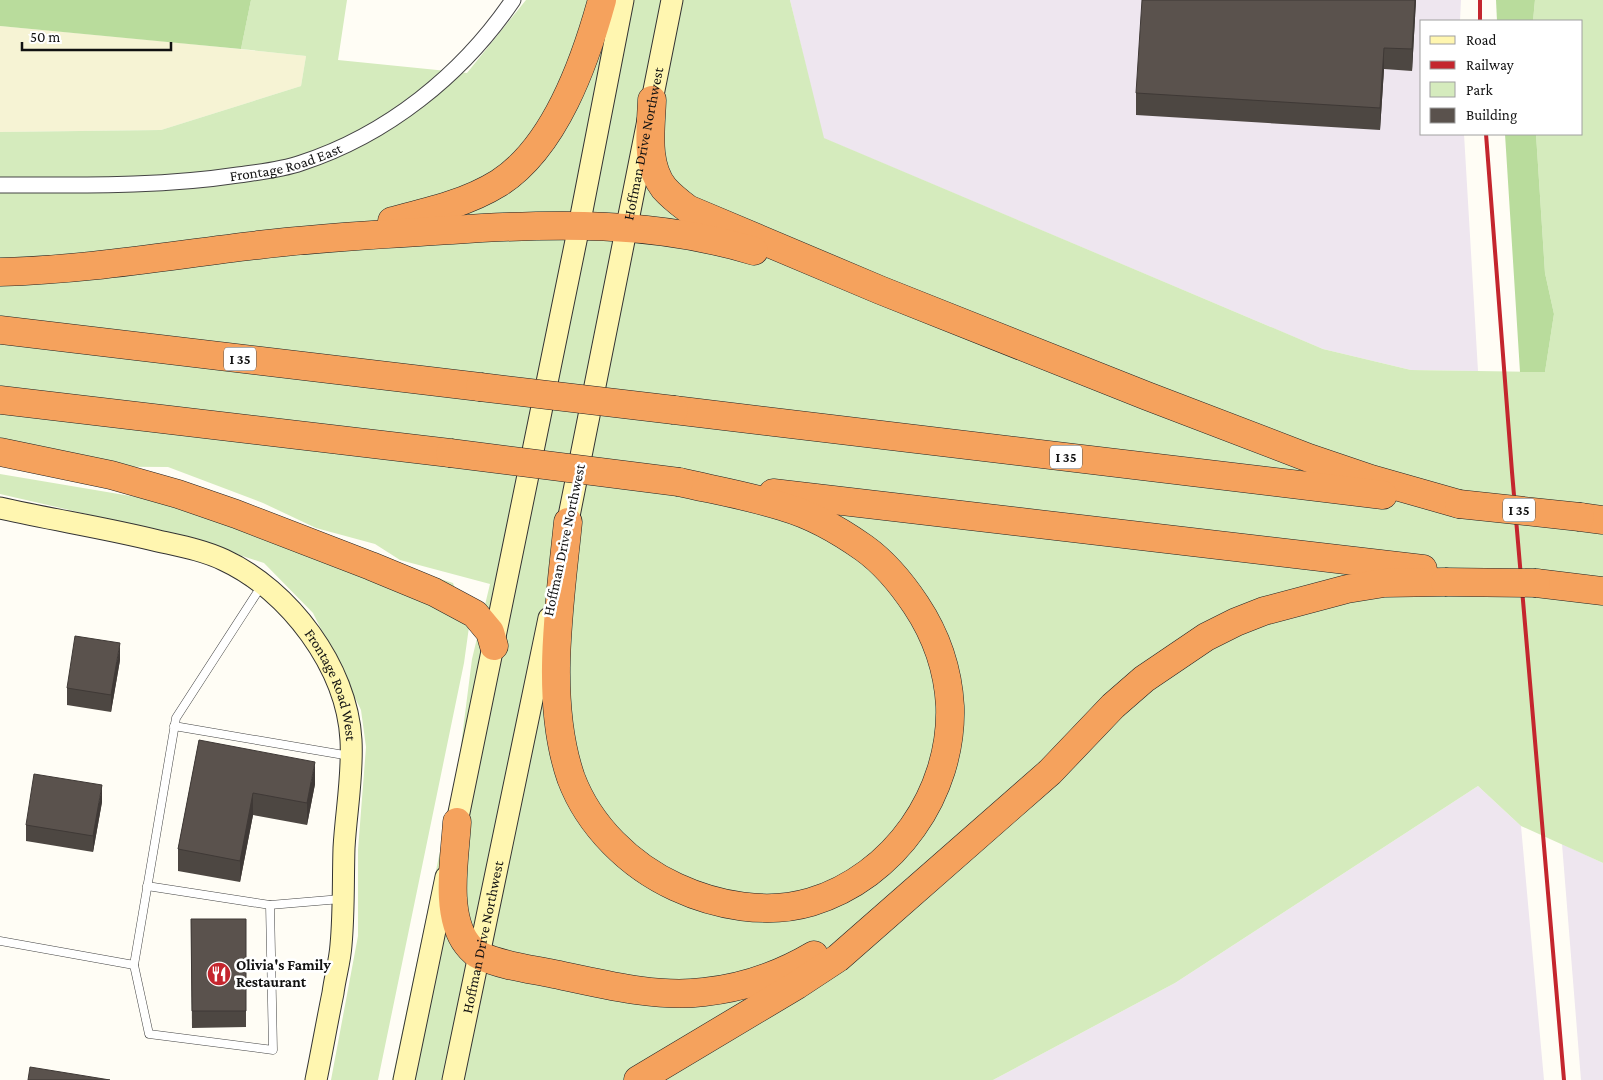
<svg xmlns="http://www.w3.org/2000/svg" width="1603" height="1080" font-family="'Crimson Pro',serif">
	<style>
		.industrial { fill: #eee6ef }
		.farmland { fill: #f6f3d4 }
		.green { fill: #d5ebbd }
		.forest { fill: #b9dc9c }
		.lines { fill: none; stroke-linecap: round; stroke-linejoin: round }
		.lane-casing { stroke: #444; stroke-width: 9 }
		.street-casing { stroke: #444; stroke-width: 17 }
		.secondary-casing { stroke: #333; stroke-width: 23 }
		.highway-casing { stroke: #222; stroke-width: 29 }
		.lane { stroke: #fff; stroke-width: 8 }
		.street { stroke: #fff; stroke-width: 15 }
		.secondary { stroke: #fff6b0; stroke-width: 21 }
		.highway { stroke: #f5a25d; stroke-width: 28 }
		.rail { stroke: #c4262e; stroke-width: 4 }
		.highway-bridge-casing { stroke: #222; stroke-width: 29; stroke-linecap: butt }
		.highway-bridge { stroke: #f5a25d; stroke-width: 28 }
		.wall { fill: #4d4742 }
		.shaded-wall { fill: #3f3936 }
		.building { fill: #5a524d; stroke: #3f3936 }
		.labels { text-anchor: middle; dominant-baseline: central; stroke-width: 5; stroke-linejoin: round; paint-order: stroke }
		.shield { fill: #fff; stroke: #585858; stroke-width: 1 }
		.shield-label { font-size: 14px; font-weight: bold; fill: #111 }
		.street-label { font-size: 15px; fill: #111; stroke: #fff }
		.poi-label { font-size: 15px; font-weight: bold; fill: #111; stroke: #fff; text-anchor: start }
	</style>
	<rect width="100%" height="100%" fill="#fffdf5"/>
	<!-- industrial -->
	<g class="industrial">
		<polygon points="790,0 1461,0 1460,21 1422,21 1422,134 1464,134 1478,371 1411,370 1323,349 823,138"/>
		<polygon points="1478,786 1521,826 1544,1080 993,1080 1175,983"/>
		<polygon points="1562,844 1603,863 1603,1080 1581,1080"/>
	</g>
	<!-- farmland -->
	<polygon class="farmland" points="0,26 171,42 306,56 301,86 161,130 0,132"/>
	<!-- green -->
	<g class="green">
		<polygon points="251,0 347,0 338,60 467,73 526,0 790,0 824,138 1323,349 1411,370 1545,372 1554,314 1545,273 1536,134 1582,134 1582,21 1533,21 1535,0 1603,0 1603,863 1521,826 1478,786 1175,983 993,1080 392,1080 459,761 472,659 490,584 400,560 375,544 316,528 263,503 168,467 19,466 0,464 0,132 161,130 301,86 306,56 241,49"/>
		<polygon points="0,474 184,505 317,539 453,583 469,627 464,663 378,1080 331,1080 358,936 358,850 366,747 361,710 313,613 264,563 178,535 0,494"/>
	</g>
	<!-- forest -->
	<g class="forest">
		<polygon points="0,0 251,0 241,49 0,26"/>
		<polygon points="1496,0 1535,0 1533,21 1497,21"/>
		<polygon points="1505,134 1536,134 1545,273 1554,314 1545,372 1520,372"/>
	</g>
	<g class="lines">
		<!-- lane casing -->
		<g class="lane-casing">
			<g id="lane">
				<polyline points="174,726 350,756"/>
				<polyline points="147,886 270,905 341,899"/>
				<polyline points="0,941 134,965 176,718 262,585"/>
				<polyline points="134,965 149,1034 273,1050 270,905"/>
			</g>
		</g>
		<!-- street casing -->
		<g class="street-casing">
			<g id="street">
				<path id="s1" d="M 0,185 C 79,185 159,187 238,175 C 259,172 281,170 301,163 C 387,135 462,75 513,0"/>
			</g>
		</g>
		<!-- secondary casing -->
		<g class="secondary-casing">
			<g id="secondary">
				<path id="s2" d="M 0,508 C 53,520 106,528 158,541 C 180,546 203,550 224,560 C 289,590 347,667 351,740 C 353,776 346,812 344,848 C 343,881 344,913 341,945 C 340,961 335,977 333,993 C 327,1022 322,1051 316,1080"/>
				<path id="s3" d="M 565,536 L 672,0"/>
				<polyline points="454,837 579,226 623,0"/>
				<polyline points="404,1080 446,877"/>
				<path id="s4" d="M 453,1080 L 549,618"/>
			</g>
		</g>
		<!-- highway casing -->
		<g class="highway-casing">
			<g id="highway">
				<path d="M 652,100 C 651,129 645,164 664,188 C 671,196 680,203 688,209 L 880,290 L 1147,396 L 1309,458 L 1371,479 L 1459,504"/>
				<path d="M 392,221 C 428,212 467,203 499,183 C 555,147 585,62 602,0"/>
				<path d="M 0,272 C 86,270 172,255 258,245 C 322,237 387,234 452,230 C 553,223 656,221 754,251"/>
				<polyline points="0,330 480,387"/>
				<polyline points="0,400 450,453"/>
				<polyline points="674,410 1383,495"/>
				<polyline points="0,452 111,475 178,494 236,514 371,566 434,592 475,614 490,632 494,646"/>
				<polyline points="773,493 1423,569"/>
				<polyline points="1580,517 1603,520"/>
				<path d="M 568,522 C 560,602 544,700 571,778 C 589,826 630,866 676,887 C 717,906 767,915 811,902 C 894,877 953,793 950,706 C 948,670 936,635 916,605 C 902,584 885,563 864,548 C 840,531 812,515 784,507 C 750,496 714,490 679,482"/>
				<polyline points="1536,583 1603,591"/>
				<path d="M 457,822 C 455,857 444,914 467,944 C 470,948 476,954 481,956 C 503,966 530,969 554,974 C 603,984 654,998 704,992 C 743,988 780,975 814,955"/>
				<polyline points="638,1080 797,985 838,958 1050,772 1113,706 1144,679 1206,637 1236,622 1264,611 1347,589 1384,583 1445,582"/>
			</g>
		</g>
		<!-- lane -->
		<use href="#lane" class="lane"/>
		<!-- street -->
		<use href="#street" class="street"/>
		<!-- secondary -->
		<use href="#secondary" class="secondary"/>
		<!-- highway -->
		<use href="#highway" class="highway"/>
		<!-- rail -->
		<g class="rail">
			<polyline points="1480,0 1480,21"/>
			<polyline points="1486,134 1512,472 1564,1080"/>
		</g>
		<!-- highway-bridge casing -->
		<g class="highway-bridge-casing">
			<g id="highway-bridge">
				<polyline points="480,387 674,410"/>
				<polyline points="450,453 679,482"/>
				<polyline points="1459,504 1580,517"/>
				<polyline points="1445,582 1536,583"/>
			</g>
		</g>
		<!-- highway-bridge -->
		<use href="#highway-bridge" class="highway-bridge"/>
	</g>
	<!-- wall -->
	<g class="wall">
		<polygon points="1416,0 1412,71 1384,69 1380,130 1136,115 1136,93"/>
		<polygon points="120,660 111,712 67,705 67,688"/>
		<polygon points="199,740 315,784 307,825 253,815 240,882 178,871 178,849"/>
		<polygon points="102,802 93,852 26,841 26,825"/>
		<polygon points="191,919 246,919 246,1027 192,1028"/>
	</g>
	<!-- shaded-wall -->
	<g class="shaded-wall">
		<polygon points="1415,0 1416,0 1412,71 1412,49"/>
		<polygon points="1384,48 1384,69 1380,130 1380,108"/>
		<polygon points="120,643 120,660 111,712 111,695"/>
		<polygon points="315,762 315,784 307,825 307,803"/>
		<polygon points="102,785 102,802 93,852 93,836"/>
		<polygon points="253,793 253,815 240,882 240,861"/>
	</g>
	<!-- building -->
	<g class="building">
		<polygon points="1142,0 1415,0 1412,49 1384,48 1380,108 1136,93"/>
		<polygon points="75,636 120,643 111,695 67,688"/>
		<polygon points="199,740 315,762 307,803 253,793 240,861 178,849"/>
		<polygon points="34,774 102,785 93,836 26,825"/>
		<polygon points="191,919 246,919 246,1011 192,1011"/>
		<polygon points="30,1067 110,1080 28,1080"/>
	</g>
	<!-- icons -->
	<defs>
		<g id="restaurant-disc" transform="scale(1.25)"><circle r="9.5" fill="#c4262e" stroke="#fff"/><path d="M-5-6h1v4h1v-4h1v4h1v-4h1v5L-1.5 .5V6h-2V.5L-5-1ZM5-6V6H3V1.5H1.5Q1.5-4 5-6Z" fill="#fff"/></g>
	</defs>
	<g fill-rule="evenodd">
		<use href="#restaurant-disc" x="219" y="974"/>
	</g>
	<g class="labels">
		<!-- shield labels -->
		<g class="shield">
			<rect x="224" y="347.5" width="32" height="23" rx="4"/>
			<rect x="1050" y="445.5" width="32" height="23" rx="4"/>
			<rect x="1503" y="498.5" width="32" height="23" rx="4"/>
		</g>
		<g class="shield-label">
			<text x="240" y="359">I 35</text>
			<text x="1066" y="457">I 35</text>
			<text x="1519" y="510">I 35</text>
		</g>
		<!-- street labels -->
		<g class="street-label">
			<text stroke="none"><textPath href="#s3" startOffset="400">Hoffman Drive Northwest</textPath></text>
			<text stroke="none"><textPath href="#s1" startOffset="288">Frontage Road East</textPath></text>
			<text transform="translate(564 540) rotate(-78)">Hoffman Drive Northwest</text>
			<text stroke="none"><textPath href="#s2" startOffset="401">Frontage Road West</textPath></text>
			<text stroke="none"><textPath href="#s4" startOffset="146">Hoffman Drive Northwest</textPath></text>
		</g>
		<!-- poi labels -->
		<g class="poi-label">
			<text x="236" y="965">Olivia's Family<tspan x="236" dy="17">Restaurant</tspan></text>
		</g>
	</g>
	<!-- legend -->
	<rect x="1420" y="20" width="162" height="115" fill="#ffffff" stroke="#a0a0a0"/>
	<rect x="1430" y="36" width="25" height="8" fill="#fff6b0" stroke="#a0a0a0"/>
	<text x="1466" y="45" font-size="15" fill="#111111">Road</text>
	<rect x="1430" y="61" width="25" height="8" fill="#c4262e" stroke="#a0a0a0"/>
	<text x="1466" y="70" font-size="15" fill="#111111">Railway</text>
	<rect x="1430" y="82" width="25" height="15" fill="#d5ebbd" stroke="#a0a0a0"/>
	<text x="1466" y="95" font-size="15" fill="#111111">Park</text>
	<rect x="1430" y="108" width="25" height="15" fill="#5a524d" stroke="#a0a0a0"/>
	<text x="1466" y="120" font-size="15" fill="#111111">Building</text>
	<!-- scale -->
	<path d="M22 42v8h149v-8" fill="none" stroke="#111111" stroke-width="2.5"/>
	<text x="30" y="42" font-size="15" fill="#111111" stroke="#ffffff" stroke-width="4" paint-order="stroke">50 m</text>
</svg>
